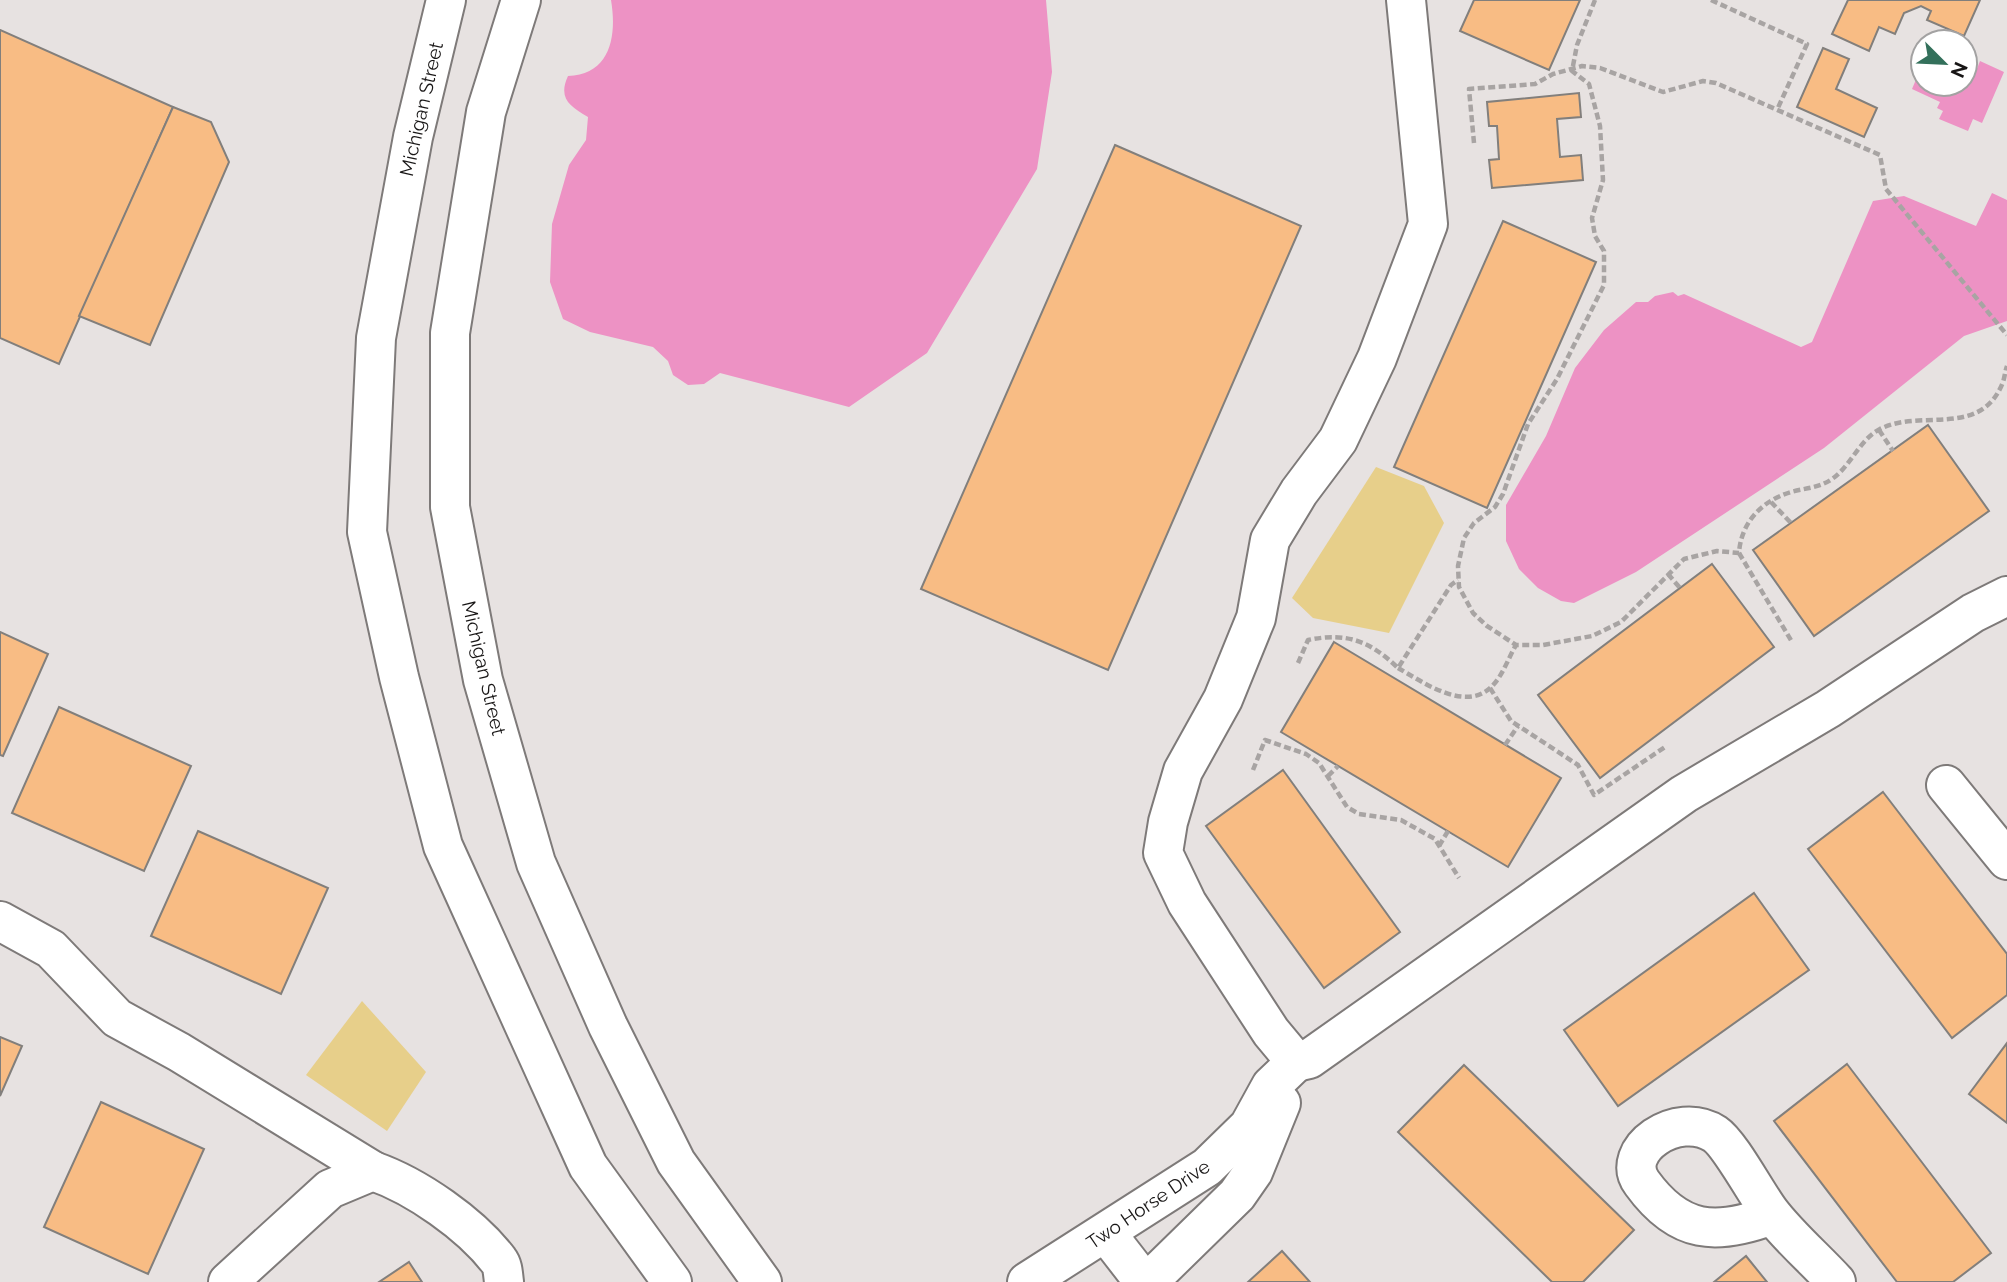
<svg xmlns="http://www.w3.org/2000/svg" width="2007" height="1282" font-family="Raleway,sans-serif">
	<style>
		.green { fill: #e7cf8a }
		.water { fill: #ed92c4 }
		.building { fill: #f8bc84; stroke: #827f7c; stroke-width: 2 }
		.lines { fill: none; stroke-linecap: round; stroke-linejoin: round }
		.minor-casing { stroke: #7e7a79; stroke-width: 42 }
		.path { stroke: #a8a4a3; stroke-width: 4.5; stroke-dasharray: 7 3.5; stroke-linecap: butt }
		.minor { stroke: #fff; stroke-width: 38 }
		.labels { text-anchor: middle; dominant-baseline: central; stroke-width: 5; stroke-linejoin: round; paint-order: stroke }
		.street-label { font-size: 19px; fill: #181616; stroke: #fff }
	</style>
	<rect width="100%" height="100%" fill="#e7e2e1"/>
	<!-- green -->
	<g class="green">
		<polygon points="1376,467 1424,486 1444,523 1389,633 1313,618 1292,598"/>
		<polygon points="362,1001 426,1072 387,1131 306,1075"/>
	</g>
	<!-- water -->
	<g class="water">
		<path d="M 611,0 L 1046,0 L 1052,72 L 1037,169 L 927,353 L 849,407 L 720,373 L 704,384 L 688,385 L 673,375 L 668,361 L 653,347 L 590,332 L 563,319 L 550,282 L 552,224 L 569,165 L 586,140 L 588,117 C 569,106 558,98 568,76 C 611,75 617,35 611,0 Z"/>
		<polygon points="1980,61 2004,72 1982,123 1973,119 1968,131 1939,119 1943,111 1937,108 1940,102 1912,89 1923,63 1923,84 1965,84 1966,76 1973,79"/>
		<polygon points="1992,193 2007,200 2007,321 1964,336 1824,448 1636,572 1574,603 1561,601 1538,588 1519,569 1506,541 1506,505 1546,436 1575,368 1604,330 1636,302 1648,302 1655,296 1673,292 1678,296 1684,294 1801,347 1812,342 1873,201 1904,196 1976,226"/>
	</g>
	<!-- building -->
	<g class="building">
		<polygon points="1474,0 1580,0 1549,70 1460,31"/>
		<polygon points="1848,0 1980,0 1964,36 1927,20 1931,11 1921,6 1904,13 1895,34 1879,27 1869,51 1832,34"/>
		<polygon points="0,30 173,107 59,364 0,338"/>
		<polygon points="1823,48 1849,59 1836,89 1877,108 1864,137 1797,107"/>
		<polygon points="1579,93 1581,117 1557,119 1560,157 1581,155 1583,180 1492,188 1489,160 1499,159 1497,126 1489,126 1487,102"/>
		<polygon points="173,107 211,122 229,162 150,345 79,316"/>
		<polygon points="1115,145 1301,226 1108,670 921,589"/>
		<polygon points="1503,221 1596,262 1487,508 1394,467"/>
		<polygon points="1928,425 1989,511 1814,636 1753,550"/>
		<polygon points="1712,564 1774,647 1600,778 1538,695"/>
		<polygon points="0,632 48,654 3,756 0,755"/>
		<polygon points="1334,642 1561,778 1508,867 1281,732"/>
		<polygon points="59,707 191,766 144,871 12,813"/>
		<polygon points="1283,770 1400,932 1324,988 1206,826"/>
		<polygon points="1883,792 2007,954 2007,995 1952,1038 1808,849"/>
		<polygon points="198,831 328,888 281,994 151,936"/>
		<polygon points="1754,893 1809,970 1618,1106 1564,1030"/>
		<polygon points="0,1037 22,1046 0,1096"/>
		<polygon points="2007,1043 2007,1123 1969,1094"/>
		<polygon points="1847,1064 1991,1253 1953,1282 1897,1282 1774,1121"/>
		<polygon points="1464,1065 1634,1230 1583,1282 1552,1282 1398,1132"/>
		<polygon points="101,1102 204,1149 148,1274 44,1227"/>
		<polygon points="1282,1251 1310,1282 1248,1282"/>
		<polygon points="1746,1256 1767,1282 1714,1282"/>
		<polygon points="409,1262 422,1282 379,1282"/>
	</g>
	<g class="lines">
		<!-- minor casing -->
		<g class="minor-casing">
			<g id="minor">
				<polyline points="446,0 413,137 376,338 367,532 399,677 443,846 588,1166 672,1282"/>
				<polyline points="521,0 486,112 450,333 450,507 483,680 536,863 608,1026 676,1162 762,1282"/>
				<polyline points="1406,0 1428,224 1377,358 1338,440 1299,492 1270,540 1256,618 1223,699 1183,771 1168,822 1163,853 1187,903 1271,1032 1296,1062 1309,1059 1684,794 1828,709 1973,613 2007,596"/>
				<polyline points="1946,785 2007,860"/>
				<polyline points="0,921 51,949 117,1018 179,1052 373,1171"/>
				<path d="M 1772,1215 C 1716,1236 1679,1234 1642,1183 C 1618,1151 1677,1109 1715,1134 C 1730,1144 1757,1195 1770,1212 C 1789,1237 1815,1259 1836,1282"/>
				<polyline points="1106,1233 1144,1282"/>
				<path d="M 228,1282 L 330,1189 L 373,1171 C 416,1186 471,1224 499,1261 C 503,1266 503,1275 504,1282"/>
				<polyline points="1027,1282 1207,1167 1249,1126 1271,1086 1296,1062"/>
				<polyline points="1148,1282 1237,1195 1253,1172 1281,1103"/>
			</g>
		</g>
		<!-- path -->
		<g class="path">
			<path d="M 1595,0 L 1577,45 L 1572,71 L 1589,84 L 1600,126 L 1603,180 L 1592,218 L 1595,236 L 1604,251 L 1604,285 L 1557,379 L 1528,424 L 1503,494 L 1495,507 L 1474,523 L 1464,538 L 1458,566 L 1459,587 L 1473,613 L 1487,626 L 1516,645 L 1543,645 L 1592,636 L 1621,622 L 1684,559 L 1717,551 L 1739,553 C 1741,523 1761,501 1791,492 C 1805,488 1819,488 1832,479 C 1851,466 1859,440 1880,429 C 1922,408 1981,439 2003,382 C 2005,376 2005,371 2007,366"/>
			<polyline points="1711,0 1807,44 1777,110"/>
			<polyline points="1474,143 1469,89 1535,84 1553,74 1582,66 1600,68 1663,92 1703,81 1716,83 1880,155 1886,189 2007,335"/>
			<polyline points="1879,430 1893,451"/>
			<polyline points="1771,502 1791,523"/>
			<polyline points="1739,553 1792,642"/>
			<polyline points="1668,574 1680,588"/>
			<path d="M 1298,663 L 1308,640 C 1347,632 1370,641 1398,668 L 1451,585 L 1458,580"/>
			<path d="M 1398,668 C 1423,682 1468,715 1494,684 C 1503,674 1509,657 1516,645"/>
			<polyline points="1490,688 1511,721 1578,765 1594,795 1665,747"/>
			<polyline points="1505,745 1518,726"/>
			<polyline points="1253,770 1265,740 1306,754 1319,763 1347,807 1359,814 1401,820 1435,839 1459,878"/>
			<polyline points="1328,776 1338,766"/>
			<polyline points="1439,846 1448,831"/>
		</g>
		<!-- minor -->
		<use href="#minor" class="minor"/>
	</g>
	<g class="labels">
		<!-- street labels -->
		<g class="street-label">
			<text transform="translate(421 109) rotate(-77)">Michigan Street</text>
			<text transform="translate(484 668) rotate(77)">Michigan Street</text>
			<text transform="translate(1148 1204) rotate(-34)">Two Horse Drive</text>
		</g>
	</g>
	<!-- north arrow -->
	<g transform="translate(1944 63) rotate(114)"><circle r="33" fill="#ffffff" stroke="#a3a2a2" stroke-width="2"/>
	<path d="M0-5L12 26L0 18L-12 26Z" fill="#33705b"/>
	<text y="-10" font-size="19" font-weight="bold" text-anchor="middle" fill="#181616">N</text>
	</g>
</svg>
